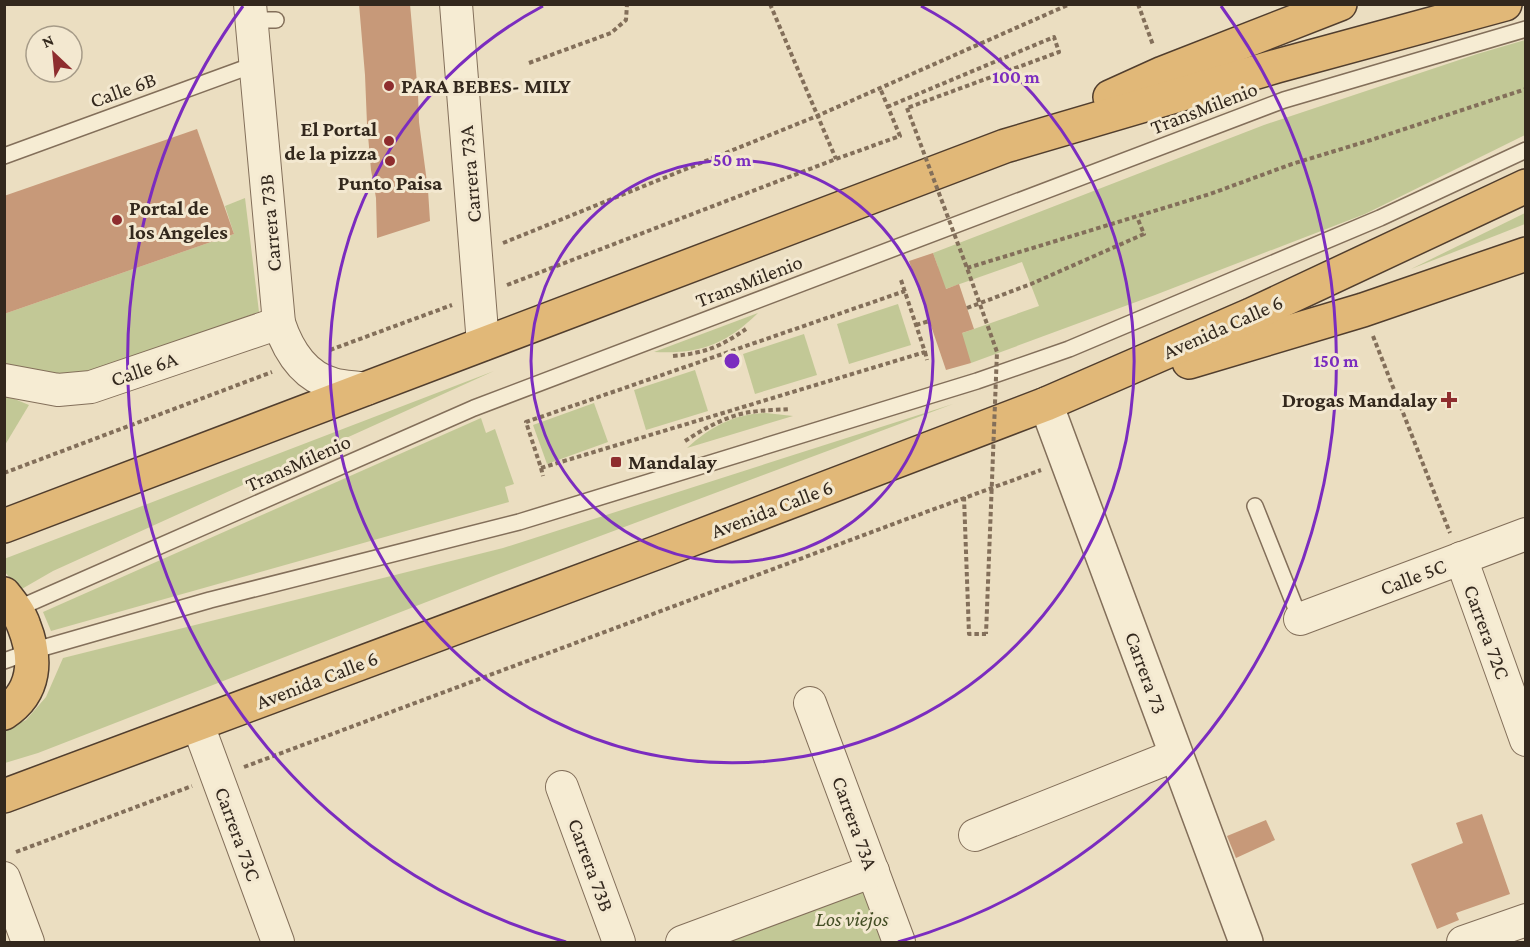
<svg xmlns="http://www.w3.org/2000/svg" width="1530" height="947" font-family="'Crimson Pro',serif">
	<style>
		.green { fill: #c2c896 }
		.building { fill: #c79979 }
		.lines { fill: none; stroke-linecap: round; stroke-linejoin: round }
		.service-casing { stroke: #836f5a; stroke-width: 18 }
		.minor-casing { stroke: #836f5a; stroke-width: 34 }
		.tertiary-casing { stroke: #836f5a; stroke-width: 36 }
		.trunk-casing { stroke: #513e2e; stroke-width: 36 }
		.path { stroke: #836f5a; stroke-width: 4; stroke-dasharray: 4.5 3; stroke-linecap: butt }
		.service { stroke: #f6ecd3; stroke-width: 15 }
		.minor { stroke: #f6ecd3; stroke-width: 32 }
		.tertiary { stroke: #f6ecd3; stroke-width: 33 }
		.trunk { stroke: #e1b878; stroke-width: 33 }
		.path-bridge { stroke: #836f5a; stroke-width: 4; stroke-dasharray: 4.5 3; stroke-linecap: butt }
		.ring { fill: none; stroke: #7b2cbf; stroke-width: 3 }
		.poi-dot { fill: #8e2d2e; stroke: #f3e8d0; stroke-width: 2 }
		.labels { text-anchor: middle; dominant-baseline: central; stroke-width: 6; stroke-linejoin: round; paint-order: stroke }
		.poi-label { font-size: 21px; font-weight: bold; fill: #33281d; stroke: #f3e8d0; text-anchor: start }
		.street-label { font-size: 21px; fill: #33281d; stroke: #f3e8d0 }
		.park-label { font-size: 21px; font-style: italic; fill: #444f25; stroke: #f3e8d0 }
		.centre { fill: #7b2cbf; stroke: #f3e8d0; stroke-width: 3 }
		.ring-label { font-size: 18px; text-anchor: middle; font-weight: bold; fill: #7b2cbf; stroke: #f3e8d0; stroke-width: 6; stroke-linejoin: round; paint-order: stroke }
	</style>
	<rect width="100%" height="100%" fill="#ebdec1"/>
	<!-- green -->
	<g class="green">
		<polygon points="1525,40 1525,135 1365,214 1155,295 971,363 951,337 1039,306 1022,262 937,292 929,270 938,267 933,253 1264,125 1477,54"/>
		<path d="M 245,198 L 259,312 L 106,368 C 85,372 64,376 42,373 C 30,371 17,366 5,363 L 4,314 L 234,234 L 225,206 Z"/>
		<polygon points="1525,213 1525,224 1411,269"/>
		<polygon points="898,304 911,345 849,364 837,324"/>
		<path d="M 758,313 C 725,345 700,354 654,352 Z"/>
		<polygon points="804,334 817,375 755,394 743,354"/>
		<polygon points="695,370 708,411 646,430 634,390"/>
		<polygon points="494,371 53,571 20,590 5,572 4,559"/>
		<polygon points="5,395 29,405 5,445"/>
		<polygon points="594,403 608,442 547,464 533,425"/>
		<polygon points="953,404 496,575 38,753 5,763 4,730 26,720 46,697 63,658 503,548"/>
		<path d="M 766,413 L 793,416 L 687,448 C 710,427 734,414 766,413 Z"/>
		<polygon points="481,418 486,433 495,429 514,484 505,487 509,502 51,631 43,612"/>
		<polygon points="867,888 887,942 720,942"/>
	</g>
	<!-- building -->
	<g class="building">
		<polygon points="359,4 410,4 418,94 419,122 428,190 430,221 377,238 376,198 371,170 367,124 365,75"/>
		<polygon points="197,129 234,234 4,314 4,196"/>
		<polygon points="933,253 946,289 959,284 974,329 962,333 971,363 946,370 909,261"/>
		<polygon points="1482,814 1510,894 1456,913 1459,920 1437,929 1411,864 1463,843 1456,823"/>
		<polygon points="1266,820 1275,840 1236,858 1227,836"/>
	</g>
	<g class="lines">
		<!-- service casing -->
		<g class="service-casing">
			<g id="service">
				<polyline points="252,20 276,20"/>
				<polyline points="4,156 256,64"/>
				<polyline points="1255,506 1300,619"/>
				<polyline points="12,611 474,408 1284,100 1526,29"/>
				<polyline points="4,661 32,651 210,600 519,522 977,381 1069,349 1380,218 1526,150"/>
			</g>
		</g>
		<!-- minor casing -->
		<g class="minor-casing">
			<g id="minor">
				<path d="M 250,4 L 279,323 C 288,350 303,376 333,384 C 343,387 355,387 366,389"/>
				<polyline points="456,4 483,344"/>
				<polyline points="4,380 58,390 91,387 279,323"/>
				<polyline points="1461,558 1526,740"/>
				<polyline points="1300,619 1526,534"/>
				<polyline points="810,703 899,942"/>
				<polyline points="198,725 278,942"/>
				<polyline points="562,787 619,942"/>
				<polyline points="975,835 1176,755"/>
				<polyline points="4,878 28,942"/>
				<polyline points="682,942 873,871"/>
				<polyline points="1463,942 1526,920"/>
			</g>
		</g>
		<!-- tertiary casing -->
		<g class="tertiary-casing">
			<polyline id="tertiary" points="1046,404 1246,942"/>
		</g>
		<!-- trunk casing -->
		<g class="trunk-casing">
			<g id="trunk">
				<polyline points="1110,97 1163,73 1340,4"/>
				<polyline points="1189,362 1363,310 1526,254"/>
				<polyline points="4,526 1005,146 1277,66 1505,4"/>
				<path d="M 4,594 C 12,604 20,614 24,626 C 37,659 36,692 4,713"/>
				<polyline points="4,796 661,551 1046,404 1251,315 1526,186"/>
			</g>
		</g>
		<!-- path -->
		<g class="path">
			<polyline points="770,4 836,159"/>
			<polyline points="1138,4 1153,45"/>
			<polyline points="529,63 611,33 626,20 627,4"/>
			<polyline points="887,107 1054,37 1059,52 907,108"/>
			<polyline points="503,243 817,116 1070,4"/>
			<polyline points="967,268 1210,194 1292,164 1371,140 1526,89"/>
			<polyline points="901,280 925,352 541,468 526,422 905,291"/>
			<polyline points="507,285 836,159 900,136 880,88"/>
			<polyline points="967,308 1031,284 1144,234 1137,217"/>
			<polyline points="916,325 929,321"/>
			<polyline points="1373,336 1450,533"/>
			<polyline points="330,350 452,305"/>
			<polyline points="925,352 927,360"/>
			<path d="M 673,356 C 705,353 720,347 746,329"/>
			<path d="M 685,441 C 705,428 728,415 751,412 C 764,410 778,410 790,409"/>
			<polyline points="541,468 543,476"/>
			<polyline points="4,473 272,372"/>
			<polyline points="964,497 969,634 986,634"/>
			<polyline points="244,767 896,523 1041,470"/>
			<polyline points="16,852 192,786"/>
		</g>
		<!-- service -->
		<use href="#service" class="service"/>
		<!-- minor -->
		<use href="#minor" class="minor"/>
		<!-- tertiary -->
		<use href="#tertiary" class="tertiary"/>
		<!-- trunk -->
		<use href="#trunk" class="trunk"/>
		<!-- path-bridge -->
		<polyline class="path-bridge" points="907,108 967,268 997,352 986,634"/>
	</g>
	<!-- distance rings -->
	<g class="ring">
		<circle cx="732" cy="361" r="201"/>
		<path d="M921 6A402 402 0 1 1 543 6"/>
		<path d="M566 942A604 604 0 0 1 243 6M1221 6A604 604 0 0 1 898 942"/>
	</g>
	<!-- markers -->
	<g class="poi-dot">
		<circle cx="389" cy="86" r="6"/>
		<circle cx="389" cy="141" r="6"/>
		<circle cx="390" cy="161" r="6"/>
		<circle cx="117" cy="220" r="6"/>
		<path d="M1446 391h6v6h6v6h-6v6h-6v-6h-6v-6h6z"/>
		<rect x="610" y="456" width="12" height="12" rx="3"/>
	</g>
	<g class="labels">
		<!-- poi labels -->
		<g class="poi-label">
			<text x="401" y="86">PARA BEBES- MILY</text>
			<text x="377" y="129" text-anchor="end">El Portal<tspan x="377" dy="24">de la pizza</tspan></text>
			<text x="390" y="183" text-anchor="middle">Punto Paisa</text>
			<text x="129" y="208">Portal de<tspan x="129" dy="24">los Angeles</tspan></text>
			<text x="1437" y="400" text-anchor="end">Drogas Mandalay</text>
			<text x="628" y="462">Mandalay</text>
		</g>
		<!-- street labels -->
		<g class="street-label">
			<text transform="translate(123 90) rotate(-20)">Calle 6B</text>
			<text transform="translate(1204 108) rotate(-21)">TransMilenio</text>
			<text transform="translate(470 174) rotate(-95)">Carrera 73A</text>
			<text transform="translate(270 223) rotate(-95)">Carrera 73B</text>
			<text transform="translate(749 281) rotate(-21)">TransMilenio</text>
			<text transform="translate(1223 327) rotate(-24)">Avenida Calle 6</text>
			<text transform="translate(144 369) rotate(-19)">Calle 6A</text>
			<text transform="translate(298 463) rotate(-24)">TransMilenio</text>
			<text transform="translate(772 509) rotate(-21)">Avenida Calle 6</text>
			<text transform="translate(1413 577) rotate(-21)">Calle 5C</text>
			<text transform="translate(1487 632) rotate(70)">Carrera 72C</text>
			<text transform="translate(1146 673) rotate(70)">Carrera 73</text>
			<text transform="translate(317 680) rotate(-21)">Avenida Calle 6</text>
			<text transform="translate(855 823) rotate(70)">Carrera 73A</text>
			<text transform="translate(238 834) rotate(70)">Carrera 73C</text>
			<text transform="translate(591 865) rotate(70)">Carrera 73B</text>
		</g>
		<!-- park labels -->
		<g class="park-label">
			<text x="852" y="919">Los viejos</text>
		</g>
	</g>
	<circle cx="732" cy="361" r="9" class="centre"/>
	<g class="ring-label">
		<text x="1016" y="83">100 m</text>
		<text x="732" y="166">50 m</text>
		<text x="1336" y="367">150 m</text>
	</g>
	<!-- border -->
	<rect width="1530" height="947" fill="none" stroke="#33281d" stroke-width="12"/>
	<!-- north arrow -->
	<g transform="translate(54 54) rotate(334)"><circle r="28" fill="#f3e8d0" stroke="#a69b88" stroke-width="1.5"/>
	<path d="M0-4.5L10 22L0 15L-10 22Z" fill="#8e2d2e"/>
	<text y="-9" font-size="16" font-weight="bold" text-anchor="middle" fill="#33281d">N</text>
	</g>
</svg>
